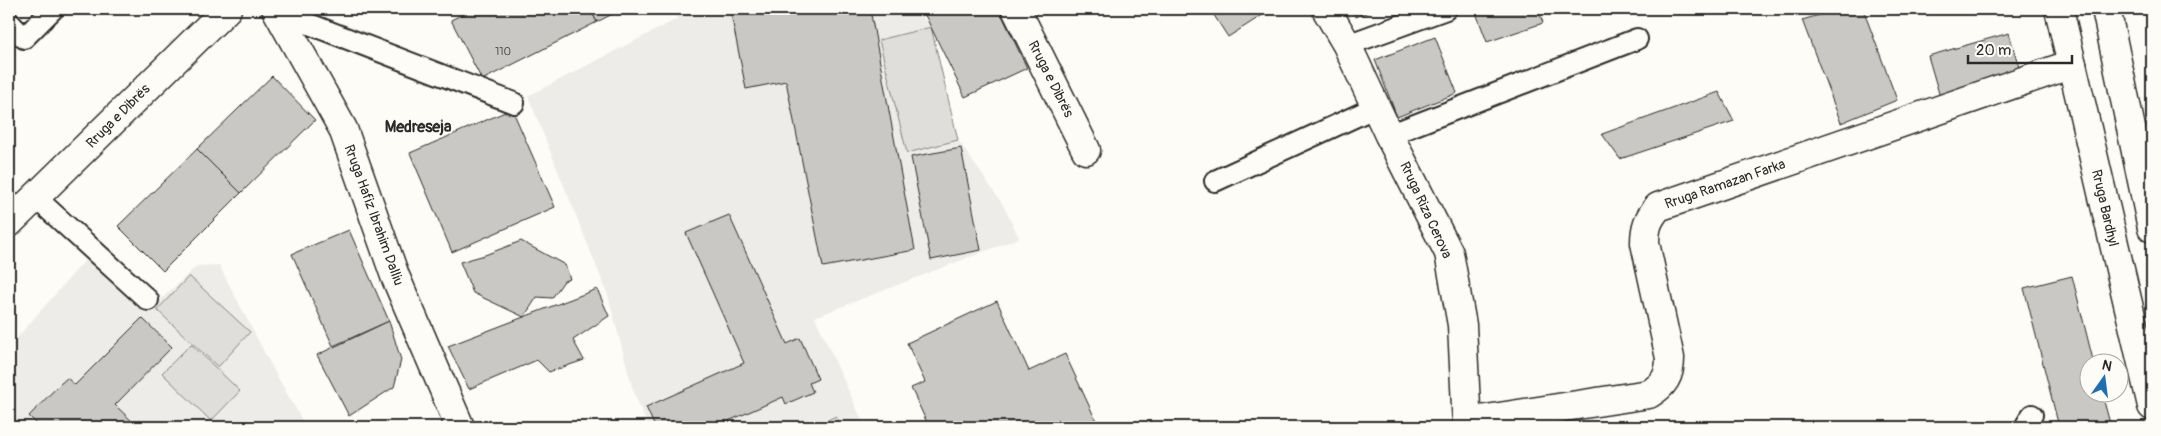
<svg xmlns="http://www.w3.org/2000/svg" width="2161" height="436" font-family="Pangolin,sans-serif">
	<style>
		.built { fill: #edece8 }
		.green { fill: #dfdeda; stroke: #858482 }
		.building { fill: #c9c8c4; stroke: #2b2b2b }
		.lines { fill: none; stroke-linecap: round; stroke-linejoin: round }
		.lane-casing { stroke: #2b2b2b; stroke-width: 24 }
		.street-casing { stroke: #2b2b2b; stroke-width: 31 }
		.secondary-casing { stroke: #2b2b2b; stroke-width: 31 }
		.primary-casing { stroke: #2b2b2b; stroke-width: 31 }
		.lane { stroke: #fdfcf7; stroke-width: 20 }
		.street { stroke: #fdfcf7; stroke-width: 28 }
		.secondary { stroke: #fdfcf7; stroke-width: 28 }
		.primary { stroke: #fdfcf7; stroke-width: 28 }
		.labels { text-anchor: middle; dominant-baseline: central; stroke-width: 4; stroke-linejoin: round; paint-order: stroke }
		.number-label { font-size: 11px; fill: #525251 }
		.street-label { font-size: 14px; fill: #2b2b2b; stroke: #fdfcf7 }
		.quarter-label { font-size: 16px; font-weight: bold; fill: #2b2b2b; stroke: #fdfcf7 }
	</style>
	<rect width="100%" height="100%" fill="#fdfcf7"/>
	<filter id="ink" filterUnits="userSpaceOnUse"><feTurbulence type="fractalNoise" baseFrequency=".02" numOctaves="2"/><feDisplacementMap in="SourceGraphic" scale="10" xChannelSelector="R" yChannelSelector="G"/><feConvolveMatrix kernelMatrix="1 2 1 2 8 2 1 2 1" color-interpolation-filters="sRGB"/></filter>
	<g filter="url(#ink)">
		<!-- built -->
		<g class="built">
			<polygon points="673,9 915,9 931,27 958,140 1003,205 1019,238 815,317 865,427 648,427 633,390 608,295 528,96 677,19"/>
			<polygon points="87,258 146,313 197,266 219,265 273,369 306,427 9,427 9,347"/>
		</g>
		<!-- green -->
		<g class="green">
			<polygon points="931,27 958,140 907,153 879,40"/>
			<polygon points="189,276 250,332 218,367 157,310"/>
			<polygon points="191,344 240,391 211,421 162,373"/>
			<polygon points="836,416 842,427 813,427"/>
		</g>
		<!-- building -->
		<g class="building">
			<polygon points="473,9 590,9 597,22 482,80 451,20"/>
			<polygon points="590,9 622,9 597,22"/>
			<polygon points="730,9 870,9 915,250 823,267 786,81 746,89"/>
			<polygon points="922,9 999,9 1027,68 965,97"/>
			<polygon points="1210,9 1272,9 1228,37"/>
			<polygon points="1352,9 1375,9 1356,17"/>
			<polygon points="1478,9 1538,9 1543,23 1487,42 1475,10"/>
			<polygon points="1840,9 1863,9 1897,100 1841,123 1802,20"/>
			<polygon points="2009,33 2021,74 1940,97 1928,56"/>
			<polygon points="1435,37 1457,93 1397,117 1375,60"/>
			<polygon points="272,76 315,120 241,193 197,149"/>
			<polygon points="1719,92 1734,121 1620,159 1602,134"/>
			<polygon points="512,109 555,207 452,252 410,153"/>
			<polygon points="961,148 981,250 931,260 911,157"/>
			<polygon points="197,149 241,193 163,271 118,226"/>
			<polygon points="729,215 787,344 800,338 818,379 809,383 813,392 786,404 783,397 715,427 655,427 646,407 744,363 686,233"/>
			<polygon points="349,230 389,321 333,346 292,254"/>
			<polygon points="521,241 565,265 570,279 564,281 552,298 537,297 524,317 473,293 460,262 485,255"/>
			<polygon points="2072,276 2094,364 2088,364 2088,394 2102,394 2111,427 2059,427 2024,288"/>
			<polygon points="597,289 609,316 573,340 584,360 549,372 537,360 469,389 448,346"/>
			<polygon points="997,301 1029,371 1065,354 1099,427 929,427 911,388 925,382 907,343"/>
			<polygon points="142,318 172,347 115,405 138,427 33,427 37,424 29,416 59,385 67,378 75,385"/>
			<polygon points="389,321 401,360 394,387 349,416 317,355"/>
			<polygon points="617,423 619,427 608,427"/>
		</g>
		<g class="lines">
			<!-- lane casing -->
			<g class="lane-casing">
				<g id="lane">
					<polyline points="278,12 514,103"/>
					<polyline points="9,22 24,38 53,9"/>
					<polyline points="1347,45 1446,9"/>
					<polyline points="1389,135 1637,39"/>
					<polyline points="1215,181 1376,107"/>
					<polyline points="35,197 148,300"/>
					<polyline points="2025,427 2032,415"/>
				</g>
			</g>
			<!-- street casing -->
			<g class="street-casing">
				<g id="street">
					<polyline points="276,9 343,129 395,276 460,427"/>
					<polyline points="1016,9 1086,150"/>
					<polyline points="1326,9 1347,45 1389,135 1449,253 1462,325 1467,427"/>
					<path d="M 1467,422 L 1649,394 C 1664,385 1670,376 1670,358 L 1645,243 C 1645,227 1648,219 1658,207 L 2072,64"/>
				</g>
			</g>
			<!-- secondary casing -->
			<g class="secondary-casing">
				<polyline id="secondary" points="9,223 227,9"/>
			</g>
			<!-- primary casing -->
			<g class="primary-casing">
				<g id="primary">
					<polyline points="2059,9 2152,406"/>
					<polyline points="2106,9 2152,228"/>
				</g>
			</g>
			<!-- lane -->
			<use href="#lane" class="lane"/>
			<!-- street -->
			<use href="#street" class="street"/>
			<!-- secondary -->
			<use href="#secondary" class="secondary"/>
			<!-- primary -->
			<use href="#primary" class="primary"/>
		</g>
	</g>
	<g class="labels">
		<!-- number labels -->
		<g class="number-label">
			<text x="503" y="51">110</text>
		</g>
		<!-- street labels -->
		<g class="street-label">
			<text transform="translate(1051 79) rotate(63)">Rruga e Dibrës</text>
			<text transform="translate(118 116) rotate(-45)">Rruga e Dibrës</text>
			<text transform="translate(1725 184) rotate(-19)">Rruga Ramazan Farka</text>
			<text transform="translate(2105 208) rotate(77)">Rruga Bardhyl</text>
			<text transform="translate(1426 210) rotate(65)">Rruga Riza Cerova</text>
			<text transform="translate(374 215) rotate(70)">Rruga Hafiz Ibrahim Dalliu</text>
		</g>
		<!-- quarter labels -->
		<g class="quarter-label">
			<text x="418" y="127">Medreseja</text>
		</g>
	</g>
	<!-- margin -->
	<rect width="2161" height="436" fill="none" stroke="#fdfcf7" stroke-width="30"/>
	<rect x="15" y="15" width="2131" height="406" fill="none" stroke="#2b2b2b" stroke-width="2" filter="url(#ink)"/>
	<!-- north arrow -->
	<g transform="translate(2104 378) rotate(14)"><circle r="24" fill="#fdfcf7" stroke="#a9a8a5"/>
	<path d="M0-4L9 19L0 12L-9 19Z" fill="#1f6fb2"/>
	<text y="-8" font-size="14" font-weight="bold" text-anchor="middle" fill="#2b2b2b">N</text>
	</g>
	<!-- scale -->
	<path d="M1968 55v8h104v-8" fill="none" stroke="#2b2b2b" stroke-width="2.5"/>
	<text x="1976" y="55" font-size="15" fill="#2b2b2b" stroke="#fdfcf7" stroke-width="4" paint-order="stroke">20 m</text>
</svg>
